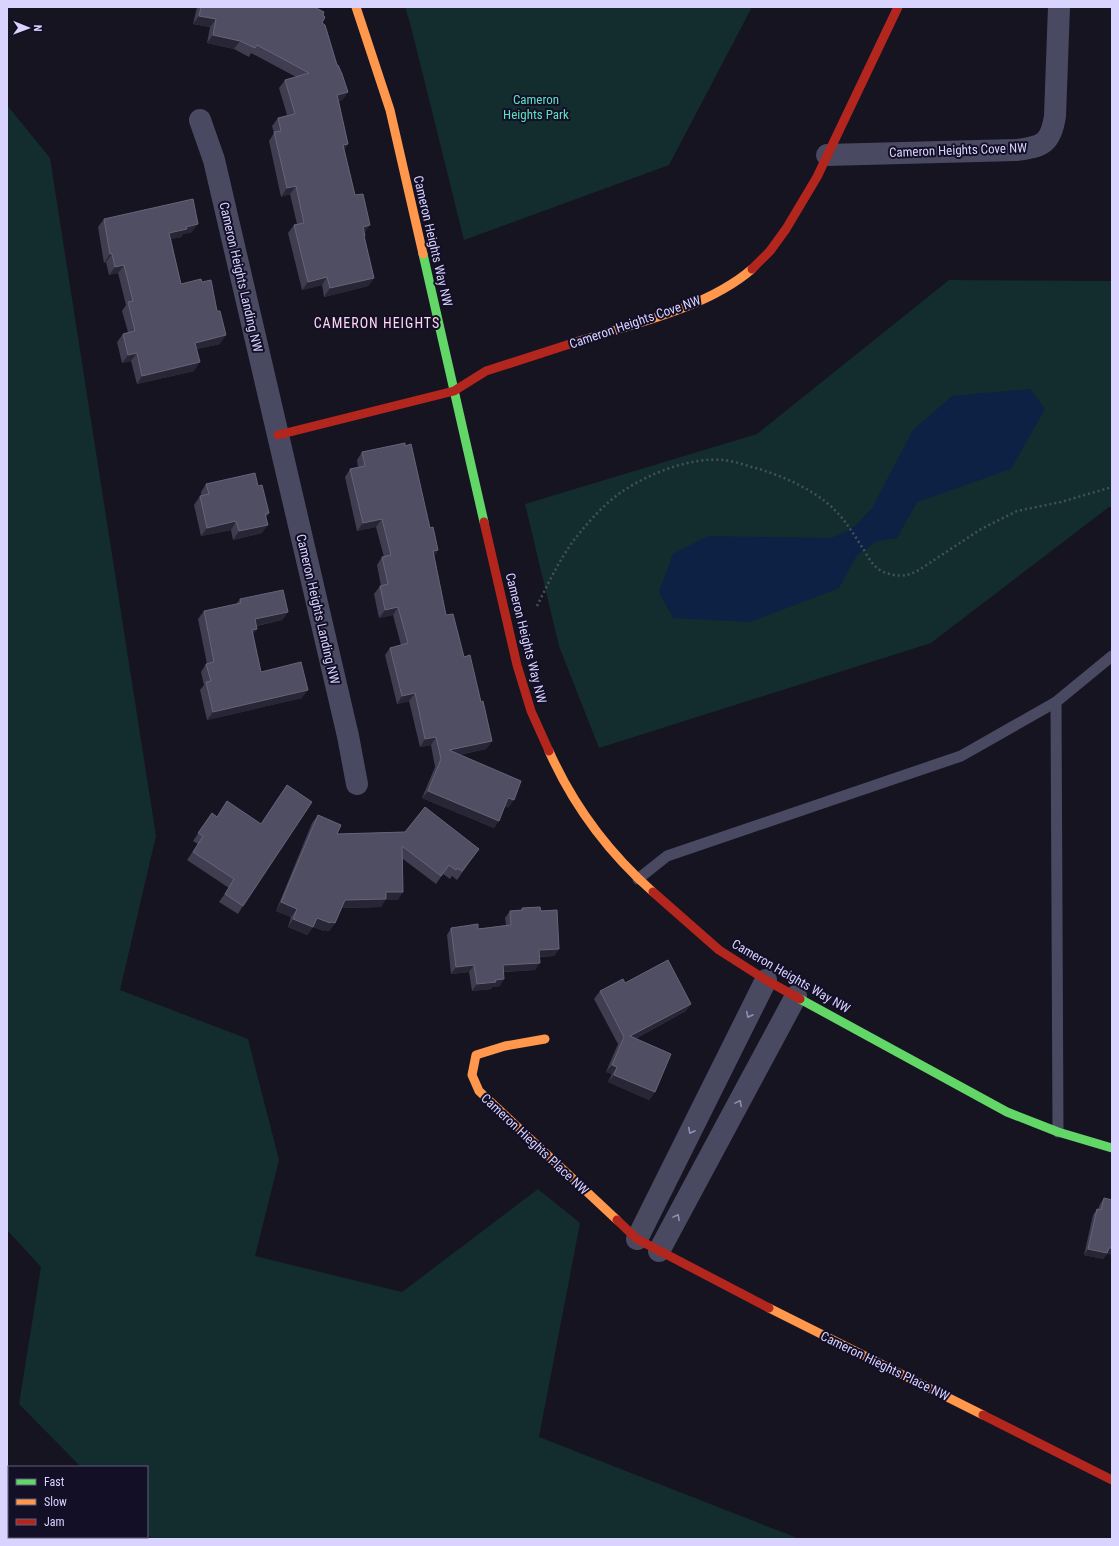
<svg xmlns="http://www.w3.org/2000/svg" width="1119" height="1546" font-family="'Roboto Condensed',sans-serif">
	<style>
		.green { fill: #132c2d }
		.water { fill: #0d2144 }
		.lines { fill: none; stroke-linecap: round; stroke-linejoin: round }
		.path { stroke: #44505f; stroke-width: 2.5; stroke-dasharray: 2 3; stroke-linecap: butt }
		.lane { stroke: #4a4962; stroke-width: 11 }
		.street { stroke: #4a4962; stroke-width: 22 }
		.fast { stroke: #63d668; stroke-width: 9 }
		.slow { stroke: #ff974d; stroke-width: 9 }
		.jam { stroke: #b3261e; stroke-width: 9 }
		.wall { fill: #403d50 }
		.shaded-wall { fill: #282635 }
		.building { fill: #504e63; stroke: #66637b }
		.oneway { stroke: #928eb0 }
		.labels { text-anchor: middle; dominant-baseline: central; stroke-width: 4; stroke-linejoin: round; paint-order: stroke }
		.park-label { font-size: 13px; fill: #5fe0c0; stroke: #130f26 }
		.street-label { font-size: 13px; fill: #d9d4ff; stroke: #130f26 }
		.neighbourhood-label { font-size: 14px; letter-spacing: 1px; fill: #ffd6f0; stroke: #130f26 }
	</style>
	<rect width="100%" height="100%" fill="#161421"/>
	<!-- green -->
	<g class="green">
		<polygon points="405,7 752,7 669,165 464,240 410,23"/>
		<polygon points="7,105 50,158 156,836 120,990 248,1039 279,1160 255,1256 402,1292 538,1189 580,1223 539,1437 800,1539 152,1539 147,1534 147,1467 81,1467 19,1404 41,1267 7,1230"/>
		<polygon points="949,280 1112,281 1112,507 1109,507 931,643 599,748 559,646 525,504 757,434"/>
	</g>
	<!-- water -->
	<polygon class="water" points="1030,389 1045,409 1011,469 917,502 897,538 877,541 857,555 839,588 750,622 673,618 659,592 673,554 708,536 831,538 844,533 855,526 872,508 913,430 952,396"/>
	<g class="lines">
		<!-- path -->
		<path class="path" d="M 537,606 C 548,584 559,560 574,540 C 588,522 605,503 623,491 C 650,473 691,457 723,460 C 735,461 747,466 759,469 C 782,476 807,487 826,502 C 842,515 851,530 862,547 C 866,553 870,562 876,567 C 883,574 898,577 907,575 C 911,574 915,572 919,570 L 981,529 L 1017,511 L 1061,502 L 1112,487"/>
		<!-- lane -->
		<g class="lane">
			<polyline points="1056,702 1058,1132"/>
			<polyline points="638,879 667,856 961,756 1056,702 1112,656"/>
		</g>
		<!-- street -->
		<g class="street">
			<polyline points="200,120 214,160 348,736 357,784"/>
			<path d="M 827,155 L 1016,150 C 1043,147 1051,143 1055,116 L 1059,7"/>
			<polyline points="637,1239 766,980"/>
			<polyline points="659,1251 796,996"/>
		</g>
		<!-- fast -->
		<g class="fast">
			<polyline points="423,254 484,522"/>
			<polyline points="800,999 1007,1112 1058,1132 1112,1148"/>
		</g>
		<!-- slow -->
		<g class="slow">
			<polyline points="356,7 390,110 423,254"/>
			<path d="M 576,342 C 633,324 707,308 752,269"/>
			<path d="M 549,751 C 573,805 609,853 653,892"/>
			<polyline points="545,1039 505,1046 476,1055 472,1075 479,1091 617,1220"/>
			<polyline points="769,1308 983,1415"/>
		</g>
		<!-- jam -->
		<g class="jam">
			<polyline points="752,269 770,251 786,229 817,177 898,7"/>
			<polyline points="278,435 454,391 486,371 576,342"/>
			<polyline points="484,522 517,665 531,711 549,751"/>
			<polyline points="653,892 719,950 766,980 800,999"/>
			<polyline points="617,1220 637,1239 769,1308"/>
			<polyline points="983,1415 1112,1480"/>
		</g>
	</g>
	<!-- wall -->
	<g class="wall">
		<polygon points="197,7 314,7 323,15 322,23 337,65 348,92 342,100 339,101 348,144 344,150 364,233 364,238 374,278 368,286 324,297 322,285 302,290 288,233 294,225 297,224 290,194 281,197 269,141 274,133 272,126 278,118 287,115 279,88 285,80 296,77 251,53 249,57 234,49 207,43 210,27 193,24"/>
		<polygon points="104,219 192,232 183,234 181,237 171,239 181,284 220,344 197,349 194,371 137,384 131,361 122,363 117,342 123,334 128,332 122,311 126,305 118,273 109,275 106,262 104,263 98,227"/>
		<polygon points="362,452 430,528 438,550 434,556 446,615 464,657 481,702 492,741 486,749 459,755 508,808 505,806 494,828 422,798 435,767 431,745 420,747 409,701 397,704 385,655 390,648 401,645 393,615 379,618 374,594 380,586 381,586 377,565 382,557 384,557 376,527 357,531 345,477 350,469 358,467 357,460"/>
		<polygon points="206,484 258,486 269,513 266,517 262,533 233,540 231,530 201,536 194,505 200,496 201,496 201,492"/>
		<polygon points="240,599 288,612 282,620 257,626 253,635 261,672 302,698 207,720 200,690 204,685 201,672 206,664 207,664 198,619 204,611 236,604"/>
		<polygon points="212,813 243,906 238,914 219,902 229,888 187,860 198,844 193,841"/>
		<polygon points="318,815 337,834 479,849 457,880 452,876 450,879 443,874 436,884 403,859 398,900 385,900 381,907 341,908 335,923 329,931 325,930 324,931 313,927 307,935 288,927 291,917 276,911 312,823"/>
		<polygon points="522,908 541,911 559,949 554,956 540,957 535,970 504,972 500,986 492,987 491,989 472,991 469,972 451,974 447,935 451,928 478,929 506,925 505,918 510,911 521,910"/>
		<polygon points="625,983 686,1011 635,1039 655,1092 649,1100 608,1082 612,1074 606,1072 618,1044 594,999 600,991"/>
		<polygon points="1104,1198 1107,1254 1103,1259 1084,1255 1093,1215 1097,1209 1098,1210 1100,1204"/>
	</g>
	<!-- shaded-wall -->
	<g class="shaded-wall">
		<polygon points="199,16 216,19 210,27 193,24"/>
		<polygon points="213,35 240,41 234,49 207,43"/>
		<polygon points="348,92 342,100 331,103 337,95"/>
		<polygon points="348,144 342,152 343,145"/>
		<polygon points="296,186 290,194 281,197 287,188"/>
		<polygon points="198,224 192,232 183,234 181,237 164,241 169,233 186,227"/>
		<polygon points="370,225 364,234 363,227"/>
		<polygon points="110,254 112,254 106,262 104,263"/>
		<polygon points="124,265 118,273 109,275 115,267"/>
		<polygon points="327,277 322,285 302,290 308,282"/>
		<polygon points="374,278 368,286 324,297 330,288"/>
		<polygon points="226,335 220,344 189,351 195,343"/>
		<polygon points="137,353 131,361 122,363 128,355"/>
		<polygon points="200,362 194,371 137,384 142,376"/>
		<polygon points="382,519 376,527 357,531 363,523"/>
		<polygon points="236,521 231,530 201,536 207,528"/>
		<polygon points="268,525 262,533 233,540 239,531"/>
		<polygon points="438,550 432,558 433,551"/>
		<polygon points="398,607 393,615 379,618 385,610"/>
		<polygon points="288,612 282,620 250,627 255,619"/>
		<polygon points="257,629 252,637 252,630"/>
		<polygon points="308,690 302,698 207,720 213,712"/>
		<polygon points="415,693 409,701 397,704 402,696"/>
		<polygon points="436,737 431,745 420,747 425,739"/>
		<polygon points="492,741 486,749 443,758 449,750"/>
		<polygon points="428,791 499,821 494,828 422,798"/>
		<polygon points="508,798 514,800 508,808 503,805"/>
		<polygon points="386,892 403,892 398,900 385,900 381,907 339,908 345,900"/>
		<polygon points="281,902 297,909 291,917 276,911"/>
		<polygon points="317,918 331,922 335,923 329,931 325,930 324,931 311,926"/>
		<polygon points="293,919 313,927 307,935 288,927"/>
		<polygon points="559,949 554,956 534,957 539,950"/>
		<polygon points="540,963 535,970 498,972 503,965"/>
		<polygon points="474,965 469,972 451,974 456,967"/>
		<polygon points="504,979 500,986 492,987 491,989 472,991 477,984 495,980"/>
		<polygon points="691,1004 686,1011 625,1044 630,1036"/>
		<polygon points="612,1065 617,1067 612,1074 606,1072"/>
		<polygon points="614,1075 655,1092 649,1100 608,1082"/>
		<polygon points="1109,1248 1112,1248 1112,1255 1107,1254 1103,1259 1084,1255 1088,1249"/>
	</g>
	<!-- building -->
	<g class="building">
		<polygon points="201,7 314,7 324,12 323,15 325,17 322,23 325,25 337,65 338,65 342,74 348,92 337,95 348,144 343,145 355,195 363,194 370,225 363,227 365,236 364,236 374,278 330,288 327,277 308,282 294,225 304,223 296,186 287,188 274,132 281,131 278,118 295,114 285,80 309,73 257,45 255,48 240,41 213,35 216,19 199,16"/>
		<polygon points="193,199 198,224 186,227 187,229 169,233 181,284 201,279 202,282 211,280 217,311 220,311 226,335 195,343 200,362 142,376 137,353 128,355 123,334 135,331 128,302 133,301 124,265 115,267 112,254 110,254 104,219"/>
		<polygon points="405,443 405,446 411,444 430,528 433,527 438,550 433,551 446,615 453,614 464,657 470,655 481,702 483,701 492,741 449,750 521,781 514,800 508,798 499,821 428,791 441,759 436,737 425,739 415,693 402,696 390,648 408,643 398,607 385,610 380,586 388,584 382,557 391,555 382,519 363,523 350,469 365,466 362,452"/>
		<polygon points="255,473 258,486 262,485 269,513 265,514 268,525 239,531 236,521 207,528 200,496 209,494 206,484"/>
		<polygon points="283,590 288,612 255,619 257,629 252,630 261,672 301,662 308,690 213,712 206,682 211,681 206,664 214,662 204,611 241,603 240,599"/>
		<polygon points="287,785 312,802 243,906 225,894 234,879 193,852 203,836 198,833 212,813 217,817 227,801 261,824"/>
		<polygon points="425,807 479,849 462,871 457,868 456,870 449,865 441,876 402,846 403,892 386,892 386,899 345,900 335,923 331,922 330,923 317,918 313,927 293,919 297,909 281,902 318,815 341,825 337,834 405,832"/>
		<polygon points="540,907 541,911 557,910 559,949 539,950 540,963 503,965 504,979 495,980 496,982 477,984 474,965 456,967 451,928 478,924 478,929 511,925 510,911 523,910 522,908"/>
		<polygon points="668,960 691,1004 630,1036 671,1054 655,1092 614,1075 617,1067 612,1065 624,1037 600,991 623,979 625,983"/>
		<polygon points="1104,1198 1112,1200 1112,1248 1109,1248 1107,1253 1088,1249 1097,1209 1101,1210"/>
	</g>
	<!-- one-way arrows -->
	<defs><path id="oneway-chevron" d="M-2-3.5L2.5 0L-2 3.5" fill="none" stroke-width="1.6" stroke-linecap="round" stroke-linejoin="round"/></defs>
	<g class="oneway">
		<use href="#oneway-chevron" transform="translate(749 1015) rotate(117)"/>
		<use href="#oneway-chevron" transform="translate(739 1103) rotate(-62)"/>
		<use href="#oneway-chevron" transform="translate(691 1131) rotate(117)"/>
		<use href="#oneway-chevron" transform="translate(677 1217) rotate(-62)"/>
	</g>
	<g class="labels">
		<!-- park labels -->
		<g class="park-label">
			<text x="536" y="99">Cameron<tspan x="536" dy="15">Heights Park</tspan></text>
		</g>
		<!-- street labels -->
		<g class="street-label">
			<text transform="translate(958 150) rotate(-2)">Cameron Heights Cove NW</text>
			<text transform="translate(433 241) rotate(77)">Cameron Heights Way NW</text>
			<text transform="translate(241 277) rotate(77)">Cameron Heights Landing NW</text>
			<text transform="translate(635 322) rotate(-19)">Cameron Heights Cove NW</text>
			<text transform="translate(318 609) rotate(77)">Cameron Heights Landing NW</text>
			<text transform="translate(526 638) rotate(76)">Cameron Heights Way NW</text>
			<text transform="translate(791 976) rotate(30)">Cameron Heights Way NW</text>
			<text transform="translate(535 1144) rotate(43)">Cameron Hieghts Place NW</text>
			<text transform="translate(885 1366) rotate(26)">Cameron Hieghts Place NW</text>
		</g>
		<!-- neighbourhood labels -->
		<g class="neighbourhood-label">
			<text x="377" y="323">CAMERON HEIGHTS</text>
		</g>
	</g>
	<!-- border -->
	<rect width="1119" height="1546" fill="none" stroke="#d9d4ff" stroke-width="16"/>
	<!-- legend -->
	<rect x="8" y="1466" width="140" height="72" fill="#130f26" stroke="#625e7d"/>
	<rect x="16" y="1479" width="20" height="6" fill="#63d668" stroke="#625e7d"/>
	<text x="44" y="1486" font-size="12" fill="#d9d4ff">Fast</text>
	<rect x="16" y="1499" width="20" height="6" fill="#ff974d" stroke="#625e7d"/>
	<text x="44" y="1506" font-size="12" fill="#d9d4ff">Slow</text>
	<rect x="16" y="1519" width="20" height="6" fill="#b3261e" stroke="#625e7d"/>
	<text x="44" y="1526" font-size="12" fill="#d9d4ff">Jam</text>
	<!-- north arrow -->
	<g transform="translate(28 28) rotate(91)" stroke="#130f26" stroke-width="3" paint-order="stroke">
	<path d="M0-3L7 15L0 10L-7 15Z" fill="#d9d4ff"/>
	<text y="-6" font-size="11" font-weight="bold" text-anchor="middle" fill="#d9d4ff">N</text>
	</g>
</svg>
